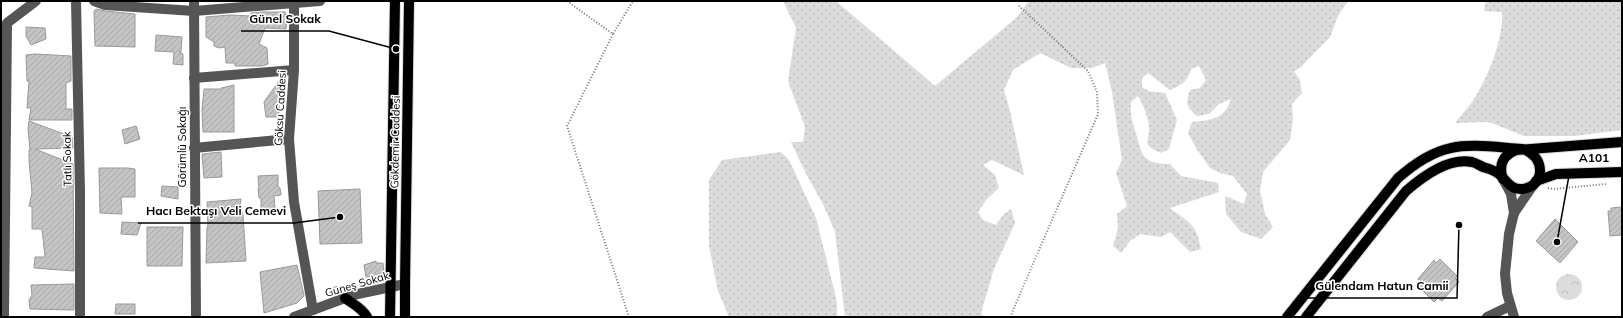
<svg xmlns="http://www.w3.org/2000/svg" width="1623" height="318" font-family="Mulish,sans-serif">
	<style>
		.grass { fill: url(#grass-dots) }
		.forest { fill: url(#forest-crowns) }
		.building { fill: url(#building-hatch); stroke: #999 }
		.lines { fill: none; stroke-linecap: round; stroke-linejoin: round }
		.major-casing { stroke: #dbdbdb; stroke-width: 12 }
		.path { stroke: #777; stroke-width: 2; stroke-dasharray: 1 2; stroke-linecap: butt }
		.minor { stroke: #555; stroke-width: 10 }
		.major { stroke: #000; stroke-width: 10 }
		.labels { text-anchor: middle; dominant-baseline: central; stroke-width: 3; stroke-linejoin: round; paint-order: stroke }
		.street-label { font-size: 11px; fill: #000; stroke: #fff }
		.leader { fill: none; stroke: #000; stroke-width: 1.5 }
		.callout-dot { fill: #000; stroke: #fff; stroke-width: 1.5 }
		.callout-label { font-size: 12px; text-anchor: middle; font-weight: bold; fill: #000; stroke: #fff; stroke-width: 3; stroke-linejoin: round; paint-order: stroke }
	</style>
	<defs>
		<pattern id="grass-dots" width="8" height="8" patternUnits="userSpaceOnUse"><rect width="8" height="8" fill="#dcdcdc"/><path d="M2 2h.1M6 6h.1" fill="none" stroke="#bbb" stroke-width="1.8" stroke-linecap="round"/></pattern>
		<pattern id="forest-crowns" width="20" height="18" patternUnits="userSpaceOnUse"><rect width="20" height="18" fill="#dcdcdc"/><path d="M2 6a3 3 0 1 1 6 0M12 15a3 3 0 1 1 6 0" fill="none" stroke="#bbb"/></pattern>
		<pattern id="building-hatch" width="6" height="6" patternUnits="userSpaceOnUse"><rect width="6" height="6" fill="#c4c4c4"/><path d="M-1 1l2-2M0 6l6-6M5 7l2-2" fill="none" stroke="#a7a7a7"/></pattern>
	</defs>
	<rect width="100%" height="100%" fill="#fff"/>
	<!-- grass -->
	<g class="grass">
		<path d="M 783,1 L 836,1 L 935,86 L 1016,18 L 1029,1 L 1348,1 L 1338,16 L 1330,37 L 1301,67 L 1294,71 L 1300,80 L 1302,93 L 1292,104 L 1293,120 L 1290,140 L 1263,172 L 1260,191 L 1265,214 L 1273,227 L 1261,239 L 1241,232 L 1226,214 L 1225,196 L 1244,204 L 1247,194 L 1233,176 L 1220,173 L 1210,168 L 1196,148 L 1188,133 L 1192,122 C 1212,120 1225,119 1231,99 L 1219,104 L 1209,114 L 1197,116 C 1186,106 1185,104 1190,90 L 1200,88 L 1206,80 L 1199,66 L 1191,69 C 1187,82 1183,84 1170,90 L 1148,73 L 1142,78 L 1142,87 L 1148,91 L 1165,93 L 1177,120 L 1169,149 L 1161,153 C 1138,143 1151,143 1149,126 C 1148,117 1143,104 1138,96 L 1131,102 C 1130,115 1132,121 1136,133 C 1142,156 1143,164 1170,164 L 1181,176 L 1218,183 L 1219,192 L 1170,208 C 1189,223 1196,222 1201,249 L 1190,252 L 1170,232 L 1161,237 L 1140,234 L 1130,241 L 1121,253 L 1113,246 L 1118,229 L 1117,214 L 1127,206 L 1116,173 L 1122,160 L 1112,92 L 1105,63 L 1092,68 L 1071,68 L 1040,53 L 1013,70 L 1004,90 L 1010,111 L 1024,175 L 992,160 L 983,165 L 995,175 L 999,188 L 986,200 L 978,212 L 983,220 L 996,225 L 1003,215 L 1011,209 L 1015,223 L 994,269 L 981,313 L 984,317 L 845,317 L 835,232 L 823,204 L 806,174 L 791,142 L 803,142 L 805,127 L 788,81 L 796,28 Z"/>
		<path d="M 1486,1 L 1622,1 L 1622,130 L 1574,136 L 1524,136 L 1489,122 L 1455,123 C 1460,116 1467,109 1472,102 C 1487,80 1504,39 1502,12 L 1484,11 Z"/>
		<polygon points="781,152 789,160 816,218 837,302 837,317 729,317 718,291 709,246 709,180 722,160"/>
	</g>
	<!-- forest -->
	<circle class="forest" cx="1569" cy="287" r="13"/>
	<!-- building -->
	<g class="building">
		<polygon points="96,9 105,11 135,14 135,47 95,46 94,11"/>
		<polygon points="264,12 285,12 287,16 286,29 265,28 259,44 267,48 268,64 262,66 235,66 235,63 226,63 225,47 219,48 214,46 214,42 206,37 206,17 230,15 251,16 251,13"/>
		<polygon points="26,27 45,28 46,39 31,45 26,36"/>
		<polygon points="156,35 182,37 181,52 179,52 183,54 183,65 173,64 174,52 155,51"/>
		<polygon points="35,54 71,56 71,81 66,83 66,109 72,109 72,120 29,120 31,108 27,108 29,81 27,81 26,55"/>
		<polygon points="281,78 281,103 279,103 279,117 266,117 264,102"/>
		<polygon points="234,85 234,132 203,132 202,110 204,89 221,89 221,88"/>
		<polygon points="29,121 72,137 73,148 35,149 73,164 74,271 34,268 35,257 45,257 42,229 32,229 32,207 29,206 32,193 29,161 29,150 31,149 30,149 28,129"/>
		<polygon points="136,126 140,139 125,144 122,130"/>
		<polygon points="221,152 222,177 204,178 202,154"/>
		<polygon points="99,168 128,168 135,169 135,197 121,197 122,214 100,213"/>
		<polygon points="278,175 278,186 280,188 281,195 274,196 275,208 261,209 261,198 259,198 258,188 259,188 258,176"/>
		<polygon points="162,186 178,187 178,199 161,196"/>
		<polygon points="360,189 362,243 320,244 318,191"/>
		<polygon points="241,199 240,205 243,215 246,261 206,263 207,227 208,227 207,202"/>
		<polygon points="1622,207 1622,235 1610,236 1608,211 1611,211 1611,208"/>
		<polygon points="1555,219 1578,242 1560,263 1536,241"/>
		<polygon points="122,222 141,223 137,235 121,234"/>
		<polygon points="147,227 183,227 182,266 147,266"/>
		<polygon points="1440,259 1457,276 1455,278 1459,282 1442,301 1438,298 1434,302 1417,285 1421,281 1418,279 1434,260 1436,263"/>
		<polygon points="376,261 376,263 383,263 384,274 378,276 366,277 364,265"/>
		<polygon points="297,265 304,295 303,297 297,303 264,313 260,272"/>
		<polygon points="74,284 74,310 30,309 29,300 32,295 31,285"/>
		<polygon points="116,304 135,304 135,314 115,314"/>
	</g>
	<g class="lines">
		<!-- major casing -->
		<g class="major-casing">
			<g id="major">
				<path d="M 1503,179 C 1498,165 1503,155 1516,150 L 1622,142"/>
				<polyline points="1536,181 1556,174 1622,172"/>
				<path d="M 345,298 C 353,304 362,308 367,317"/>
				<polyline points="390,317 395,1"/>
				<polyline points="405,317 405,284 409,1"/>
				<path d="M 1287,317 L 1398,178 C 1443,138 1467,145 1522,149 C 1546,155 1546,187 1522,189 C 1511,190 1507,181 1500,175 C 1495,170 1489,169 1483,167 C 1479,165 1476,163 1472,162 C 1449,157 1422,177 1406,191 L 1306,317"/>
			</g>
		</g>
		<!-- path -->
		<g class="path">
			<polyline points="567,1 613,34 633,1"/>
			<polyline points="613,34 567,126 629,317"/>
			<polyline points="1548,188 1553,189 1606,184"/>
			<polyline points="1010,317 1098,114 1097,92 1088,71 1019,6"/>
		</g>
		<!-- minor -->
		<g class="minor">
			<polyline points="76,1 80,192 80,317"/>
			<polyline points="94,1 105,5 194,11 320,1"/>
			<polyline points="194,1 196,317"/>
			<polyline points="294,1 294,70 289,139 294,202 313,310"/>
			<polyline points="194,78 294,70"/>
			<polyline points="194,148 289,139"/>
			<polyline points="1503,179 1511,194 1514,213"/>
			<polyline points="4,317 7,23 36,1"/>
			<polyline points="294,317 353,295 405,284"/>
			<polyline points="1487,317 1510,306"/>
			<polyline points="1514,317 1507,293 1505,274 1509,234 1514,213 1534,184"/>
		</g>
		<!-- major -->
		<use href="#major" class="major"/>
	</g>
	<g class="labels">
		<!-- street labels -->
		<g class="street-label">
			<text transform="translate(280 108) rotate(-87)">Göksu Caddesi</text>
			<text transform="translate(395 142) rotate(-89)">Gökdemir Caddesi</text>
			<text transform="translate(182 147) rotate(-90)">Görümlü Sokağı</text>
			<text transform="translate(67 159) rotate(-91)">Tatlı Sokak</text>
			<text transform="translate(357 284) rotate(-16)">Güneş Sokak</text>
		</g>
	</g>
	<!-- callouts -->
	<path class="leader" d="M396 49L329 31H241M1557 242L1570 170H1617M340 217L294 223H138M1459 225L1457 298H1307"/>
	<g class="callout-dot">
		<circle cx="396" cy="49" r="4"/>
		<circle cx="1557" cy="242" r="4"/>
		<circle cx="340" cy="217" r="4"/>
		<circle cx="1459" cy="225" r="4"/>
	</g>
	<g class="callout-label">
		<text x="285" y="23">Günel Sokak</text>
		<text x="1594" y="162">A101</text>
		<text x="216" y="215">Hacı Bektaşı Veli Cemevi</text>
		<text x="1382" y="290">Gülendam Hatun Camii</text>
	</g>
	<!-- border -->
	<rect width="1623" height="318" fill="none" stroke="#000000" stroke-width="4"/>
</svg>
